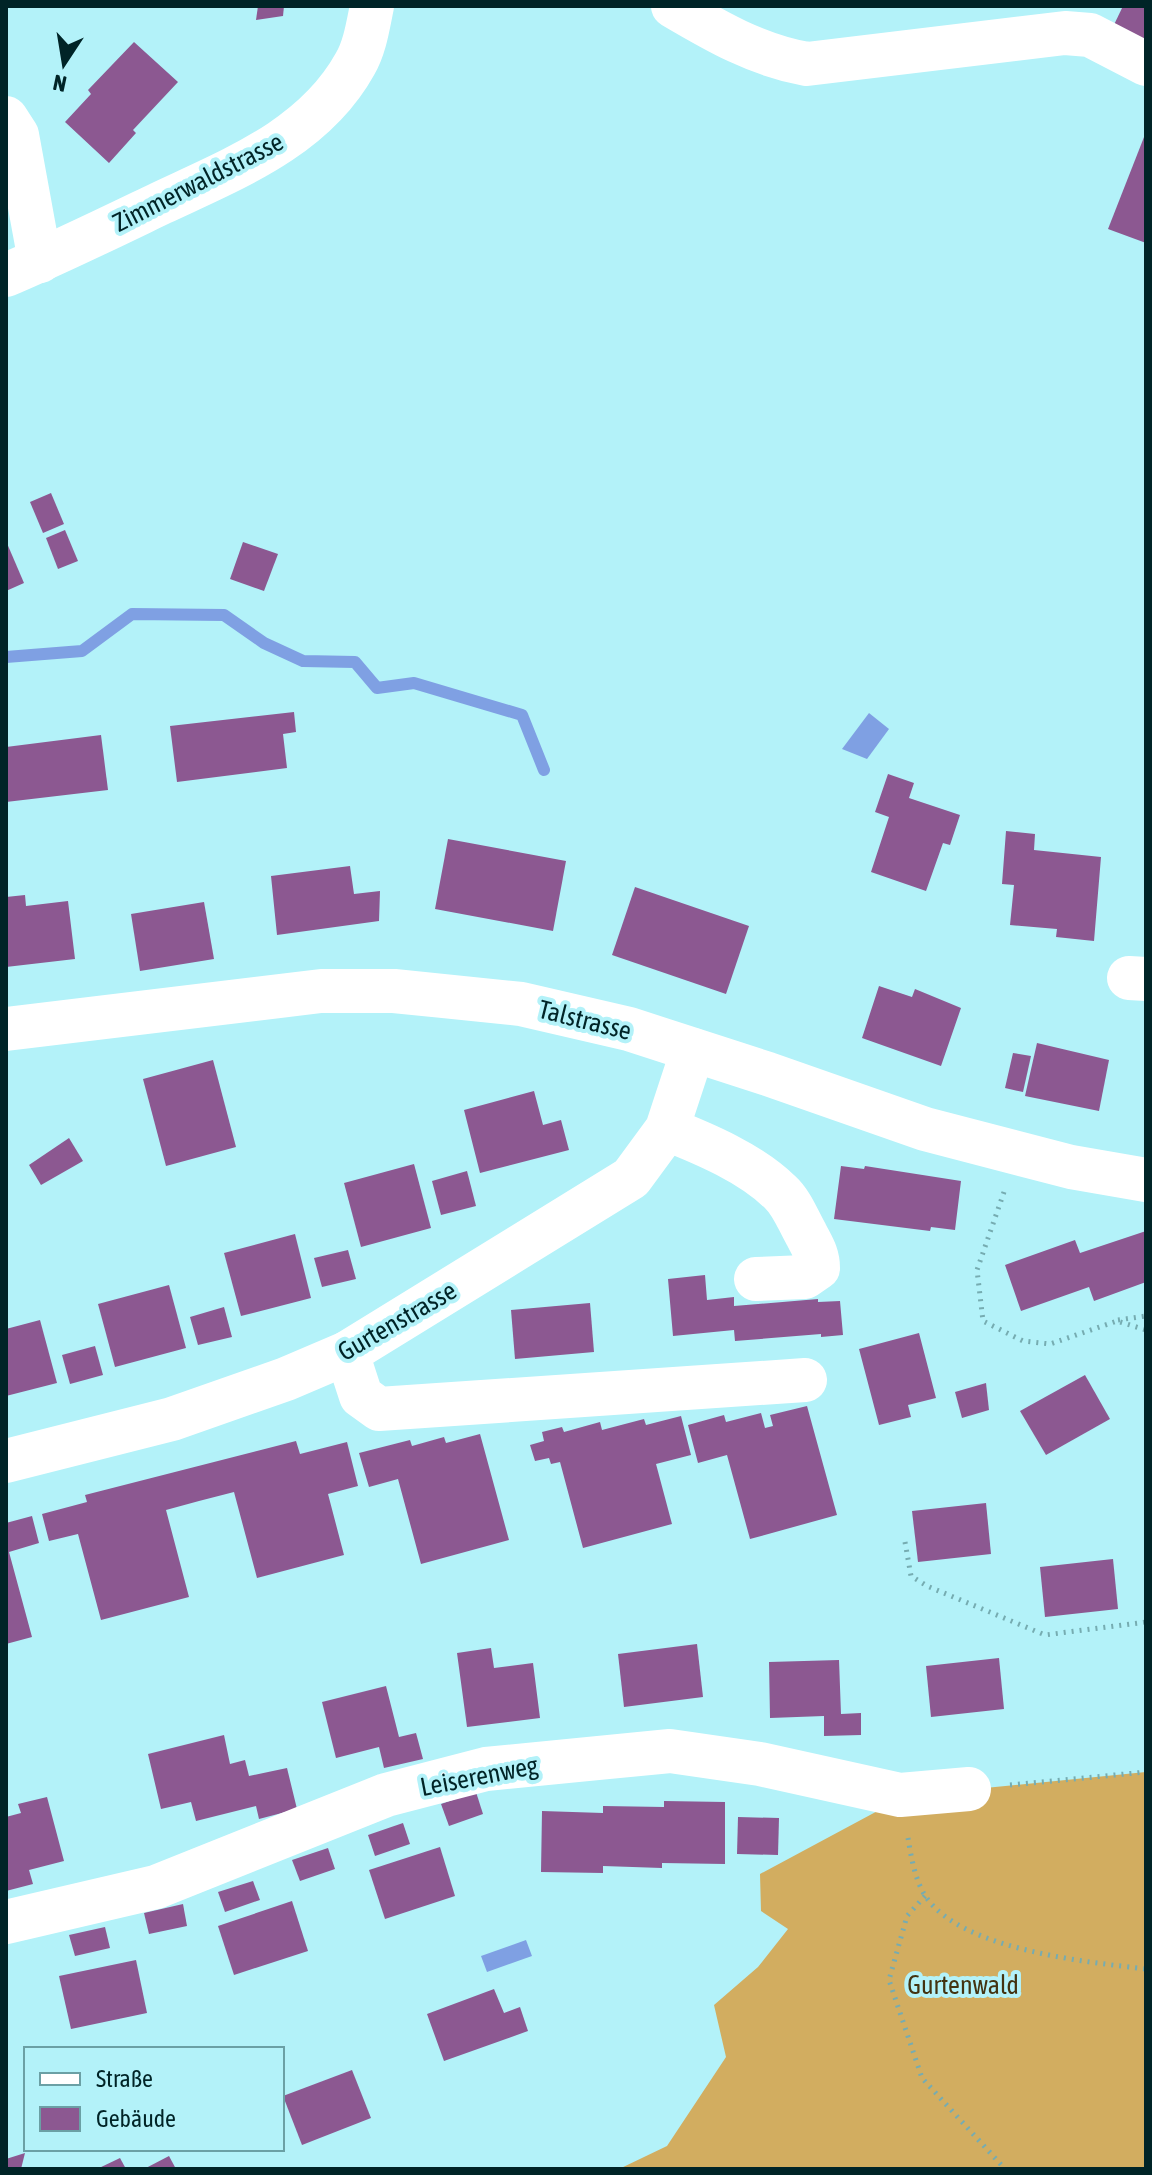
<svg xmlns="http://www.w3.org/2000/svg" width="1152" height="2175" font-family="'Asap Condensed',sans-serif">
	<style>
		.forest { fill: #d2ad60 }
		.water { fill: #7fa0e3 }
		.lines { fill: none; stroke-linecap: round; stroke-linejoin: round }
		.stream { stroke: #7fa0e3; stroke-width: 12 }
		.building { fill: #8c5891 }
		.path { stroke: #76acb1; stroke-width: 5; stroke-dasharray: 2 6; stroke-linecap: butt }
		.minor { stroke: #fff; stroke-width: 44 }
		.labels { text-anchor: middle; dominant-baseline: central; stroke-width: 8; stroke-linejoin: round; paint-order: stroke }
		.street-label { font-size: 26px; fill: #002427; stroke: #b3f2f9 }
		.park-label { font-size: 26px; fill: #433311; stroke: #b3f2f9 }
	</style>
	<rect width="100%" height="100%" fill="#b3f2f9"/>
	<!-- forest -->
	<polygon class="forest" points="1146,1772 1146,2169 619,2169 667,2146 726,2057 714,2005 758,1967 788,1929 761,1911 760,1874 898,1800 985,1788"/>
	<!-- water -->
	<g class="water">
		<polygon points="869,713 889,729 867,759 842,749"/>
		<polygon points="526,1940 532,1956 487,1972 481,1956"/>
	</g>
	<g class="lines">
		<!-- stream -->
		<polyline class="stream" points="6,657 82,651 132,614 224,615 264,643 303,661 355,662 377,688 414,683 522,715 544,770"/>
	</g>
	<!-- building -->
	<g class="building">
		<polygon points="258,6 284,6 283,16 256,20"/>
		<polygon points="1123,6 1146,6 1146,47 1111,31"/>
		<polygon points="134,42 178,82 133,130 136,133 109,163 65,122 91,94 88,90"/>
		<polygon points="1146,132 1146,243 1108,229"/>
		<polygon points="51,493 64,524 43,533 30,502"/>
		<polygon points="65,530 78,561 58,569 46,538"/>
		<polygon points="6,541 24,583 6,591"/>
		<polygon points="243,542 278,554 264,591 230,579"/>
		<polygon points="294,712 296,732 283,734 287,768 177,782 170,726"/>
		<polygon points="101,735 108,790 6,802 6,747"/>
		<polygon points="888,774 914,783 909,798 960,815 950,845 943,843 926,891 871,872 889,817 875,812"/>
		<polygon points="1006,831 1035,834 1034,850 1101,857 1094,941 1056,937 1057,929 1010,925 1014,885 1002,884"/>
		<polygon points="448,839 566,861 553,931 435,909"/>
		<polygon points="350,866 354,894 380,891 379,921 277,935 271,876"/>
		<polygon points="635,887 749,926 726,994 612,955"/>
		<polygon points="25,895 26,906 68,901 75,959 6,967 6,897"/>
		<polygon points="204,902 214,959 140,971 131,914"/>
		<polygon points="879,986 912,997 915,989 961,1008 941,1066 862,1038"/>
		<polygon points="1037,1043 1109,1060 1099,1111 1025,1096"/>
		<polygon points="1013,1053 1031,1056 1023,1092 1005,1088"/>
		<polygon points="213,1060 236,1147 166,1166 143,1079"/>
		<polygon points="534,1091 543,1125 561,1120 569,1150 480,1173 464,1110"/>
		<polygon points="69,1138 83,1161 41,1185 29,1165"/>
		<polygon points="414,1164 431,1228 361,1247 344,1183"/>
		<polygon points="841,1166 864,1169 865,1166 961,1181 955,1230 931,1227 930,1231 834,1219"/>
		<polygon points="467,1171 476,1206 441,1215 432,1181"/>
		<polygon points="1146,1231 1146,1282 1094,1301 1089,1287 1021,1311 1005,1265 1075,1240 1080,1253"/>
		<polygon points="295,1234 311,1298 241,1316 224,1253"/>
		<polygon points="348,1250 356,1279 322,1287 314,1258"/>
		<polygon points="705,1275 707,1300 734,1297 734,1306 818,1299 818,1302 840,1301 843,1335 821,1337 821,1334 735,1341 734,1330 673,1336 668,1279"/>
		<polygon points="169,1285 186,1348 115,1367 98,1304"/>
		<polygon points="590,1303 594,1352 515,1359 511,1310"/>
		<polygon points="224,1307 232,1337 198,1345 190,1317"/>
		<polygon points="40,1320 57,1383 6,1396 6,1329"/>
		<polygon points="919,1333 936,1398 908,1405 911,1417 879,1425 859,1349"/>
		<polygon points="95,1346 103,1375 70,1384 62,1355"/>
		<polygon points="1085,1375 1110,1419 1046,1455 1020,1411"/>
		<polygon points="986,1383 989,1410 962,1418 955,1392"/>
		<polygon points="807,1406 837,1515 750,1539 727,1455 698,1463 688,1425 724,1415 726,1422 761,1413 765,1428 773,1426 770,1415"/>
		<polygon points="681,1416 691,1455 656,1464 672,1524 583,1548 560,1462 551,1464 549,1458 535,1461 530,1445 544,1441 542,1432 562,1427 564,1432 600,1422 602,1430 644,1419 646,1425"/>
		<polygon points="480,1434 509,1540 421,1564 398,1479 369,1487 359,1453 410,1440 412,1446 444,1437 446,1443"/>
		<polygon points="296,1441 300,1454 347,1442 358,1486 328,1494 344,1555 257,1578 234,1492 199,1501 166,1510 189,1597 101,1620 78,1534 49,1541 42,1514 87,1502 85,1495"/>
		<polygon points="986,1503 991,1554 918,1562 912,1511"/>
		<polygon points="32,1516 39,1543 9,1552 32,1637 6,1644 6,1523"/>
		<polygon points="1113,1559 1118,1609 1045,1617 1040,1567"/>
		<polygon points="697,1644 703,1697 624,1707 618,1654"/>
		<polygon points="491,1648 494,1668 533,1663 540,1718 467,1727 457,1653"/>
		<polygon points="999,1658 1004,1709 931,1717 926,1666"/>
		<polygon points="839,1660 841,1714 861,1713 861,1735 824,1736 824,1716 770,1718 769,1662"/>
		<polygon points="386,1686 399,1737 416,1733 423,1759 384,1768 379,1747 336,1758 322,1702"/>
		<polygon points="224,1735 230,1764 245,1760 249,1776 287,1768 297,1809 259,1819 256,1806 196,1821 191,1802 161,1809 148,1754"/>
		<polygon points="476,1792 483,1814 449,1826 441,1804"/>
		<polygon points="47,1797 64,1861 29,1870 33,1884 6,1891 6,1817 21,1813 18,1804"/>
		<polygon points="664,1801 725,1802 725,1864 662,1863 662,1868 603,1866 603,1873 541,1872 542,1811 603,1813 603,1806 664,1807"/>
		<polygon points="738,1817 779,1818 778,1855 737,1854"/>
		<polygon points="403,1823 410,1844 375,1856 368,1835"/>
		<polygon points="440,1847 455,1896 385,1919 369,1870"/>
		<polygon points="328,1848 335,1869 300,1881 292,1860"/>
		<polygon points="253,1881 260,1900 225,1912 218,1892"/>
		<polygon points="292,1901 308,1951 234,1975 218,1926"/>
		<polygon points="183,1904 187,1926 149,1934 144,1913"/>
		<polygon points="105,1927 110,1948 75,1956 69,1935"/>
		<polygon points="136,1960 147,2013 71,2029 59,1976"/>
		<polygon points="494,1989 504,2013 520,2007 528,2031 444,2061 427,2014"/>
		<polygon points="352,2070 371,2118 302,2145 283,2096"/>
		<polygon points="25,2153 21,2169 6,2169 6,2159"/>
		<polygon points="169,2156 176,2169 144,2169"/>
		<polygon points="120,2158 126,2169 97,2169"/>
	</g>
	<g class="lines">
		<!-- path -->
		<g class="path">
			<polyline points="1004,1192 977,1270 983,1321 1023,1341 1050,1344 1117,1321 1146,1330"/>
			<polyline points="1118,1320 1146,1316"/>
			<polyline points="905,1542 911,1576 927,1586 1045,1635 1146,1622"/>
			<polyline points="1010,1785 1146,1772"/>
			<path d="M 908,1838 C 911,1856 915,1881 926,1897 C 962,1950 1087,1962 1146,1969"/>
			<polyline points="925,1896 907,1916 889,1980 922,2078 1005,2169"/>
		</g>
		<!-- minor -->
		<g class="minor">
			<path d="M 673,6 C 717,32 757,55 807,64 L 1065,33 L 1090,35 L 1146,64"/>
			<polyline points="6,118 17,135 40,261"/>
			<path d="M 6,275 C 58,253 109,228 161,203 C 233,169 314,138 355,64 C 365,47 368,25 372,6"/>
			<polyline points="1129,978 1146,979"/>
			<polyline points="6,1029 321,991 394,991 521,1004 629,1029 768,1074 925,1129 1071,1167 1146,1180"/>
			<path d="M 667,1129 C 705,1144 750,1163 780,1192 C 792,1203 798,1220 806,1234 C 812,1246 818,1254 818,1268 L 805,1277 L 756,1279"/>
			<polyline points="347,1353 361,1396 379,1409 805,1380"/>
			<polyline points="6,1461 172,1419 286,1379 347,1353 631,1178 667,1129 693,1050"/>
			<polyline points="6,1922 156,1887 386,1795 486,1769 670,1751 760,1764 900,1795 969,1789"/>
		</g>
	</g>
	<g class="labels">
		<!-- street labels -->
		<g class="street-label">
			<text transform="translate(198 182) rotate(-27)">Zimmerwaldstrasse</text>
			<text transform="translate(585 1020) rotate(14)">Talstrasse</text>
			<text transform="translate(397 1321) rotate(-30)">Gurtenstrasse</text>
			<text transform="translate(479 1776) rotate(-11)">Leiserenweg</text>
		</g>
		<!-- park labels -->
		<g class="park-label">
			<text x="963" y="1985">Gurtenwald</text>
		</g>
	</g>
	<!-- border -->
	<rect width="1152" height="2175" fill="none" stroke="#002427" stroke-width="16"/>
	<!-- legend -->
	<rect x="24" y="2047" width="260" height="104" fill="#b3f2f9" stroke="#6ba0a5" stroke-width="2"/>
	<rect x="40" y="2073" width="40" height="12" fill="#ffffff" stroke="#6ba0a5" stroke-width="2"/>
	<text x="96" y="2087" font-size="24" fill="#002427">Straße</text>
	<rect x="40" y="2107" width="40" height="24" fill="#8c5891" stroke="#6ba0a5" stroke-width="2"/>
	<text x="96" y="2127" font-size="24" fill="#002427">Gebäude</text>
	<!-- north arrow -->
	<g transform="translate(64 64) rotate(192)" stroke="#b3f2f9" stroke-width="6" paint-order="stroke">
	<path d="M0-6L14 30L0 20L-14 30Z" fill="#002427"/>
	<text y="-12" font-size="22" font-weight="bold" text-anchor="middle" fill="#002427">N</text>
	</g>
</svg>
